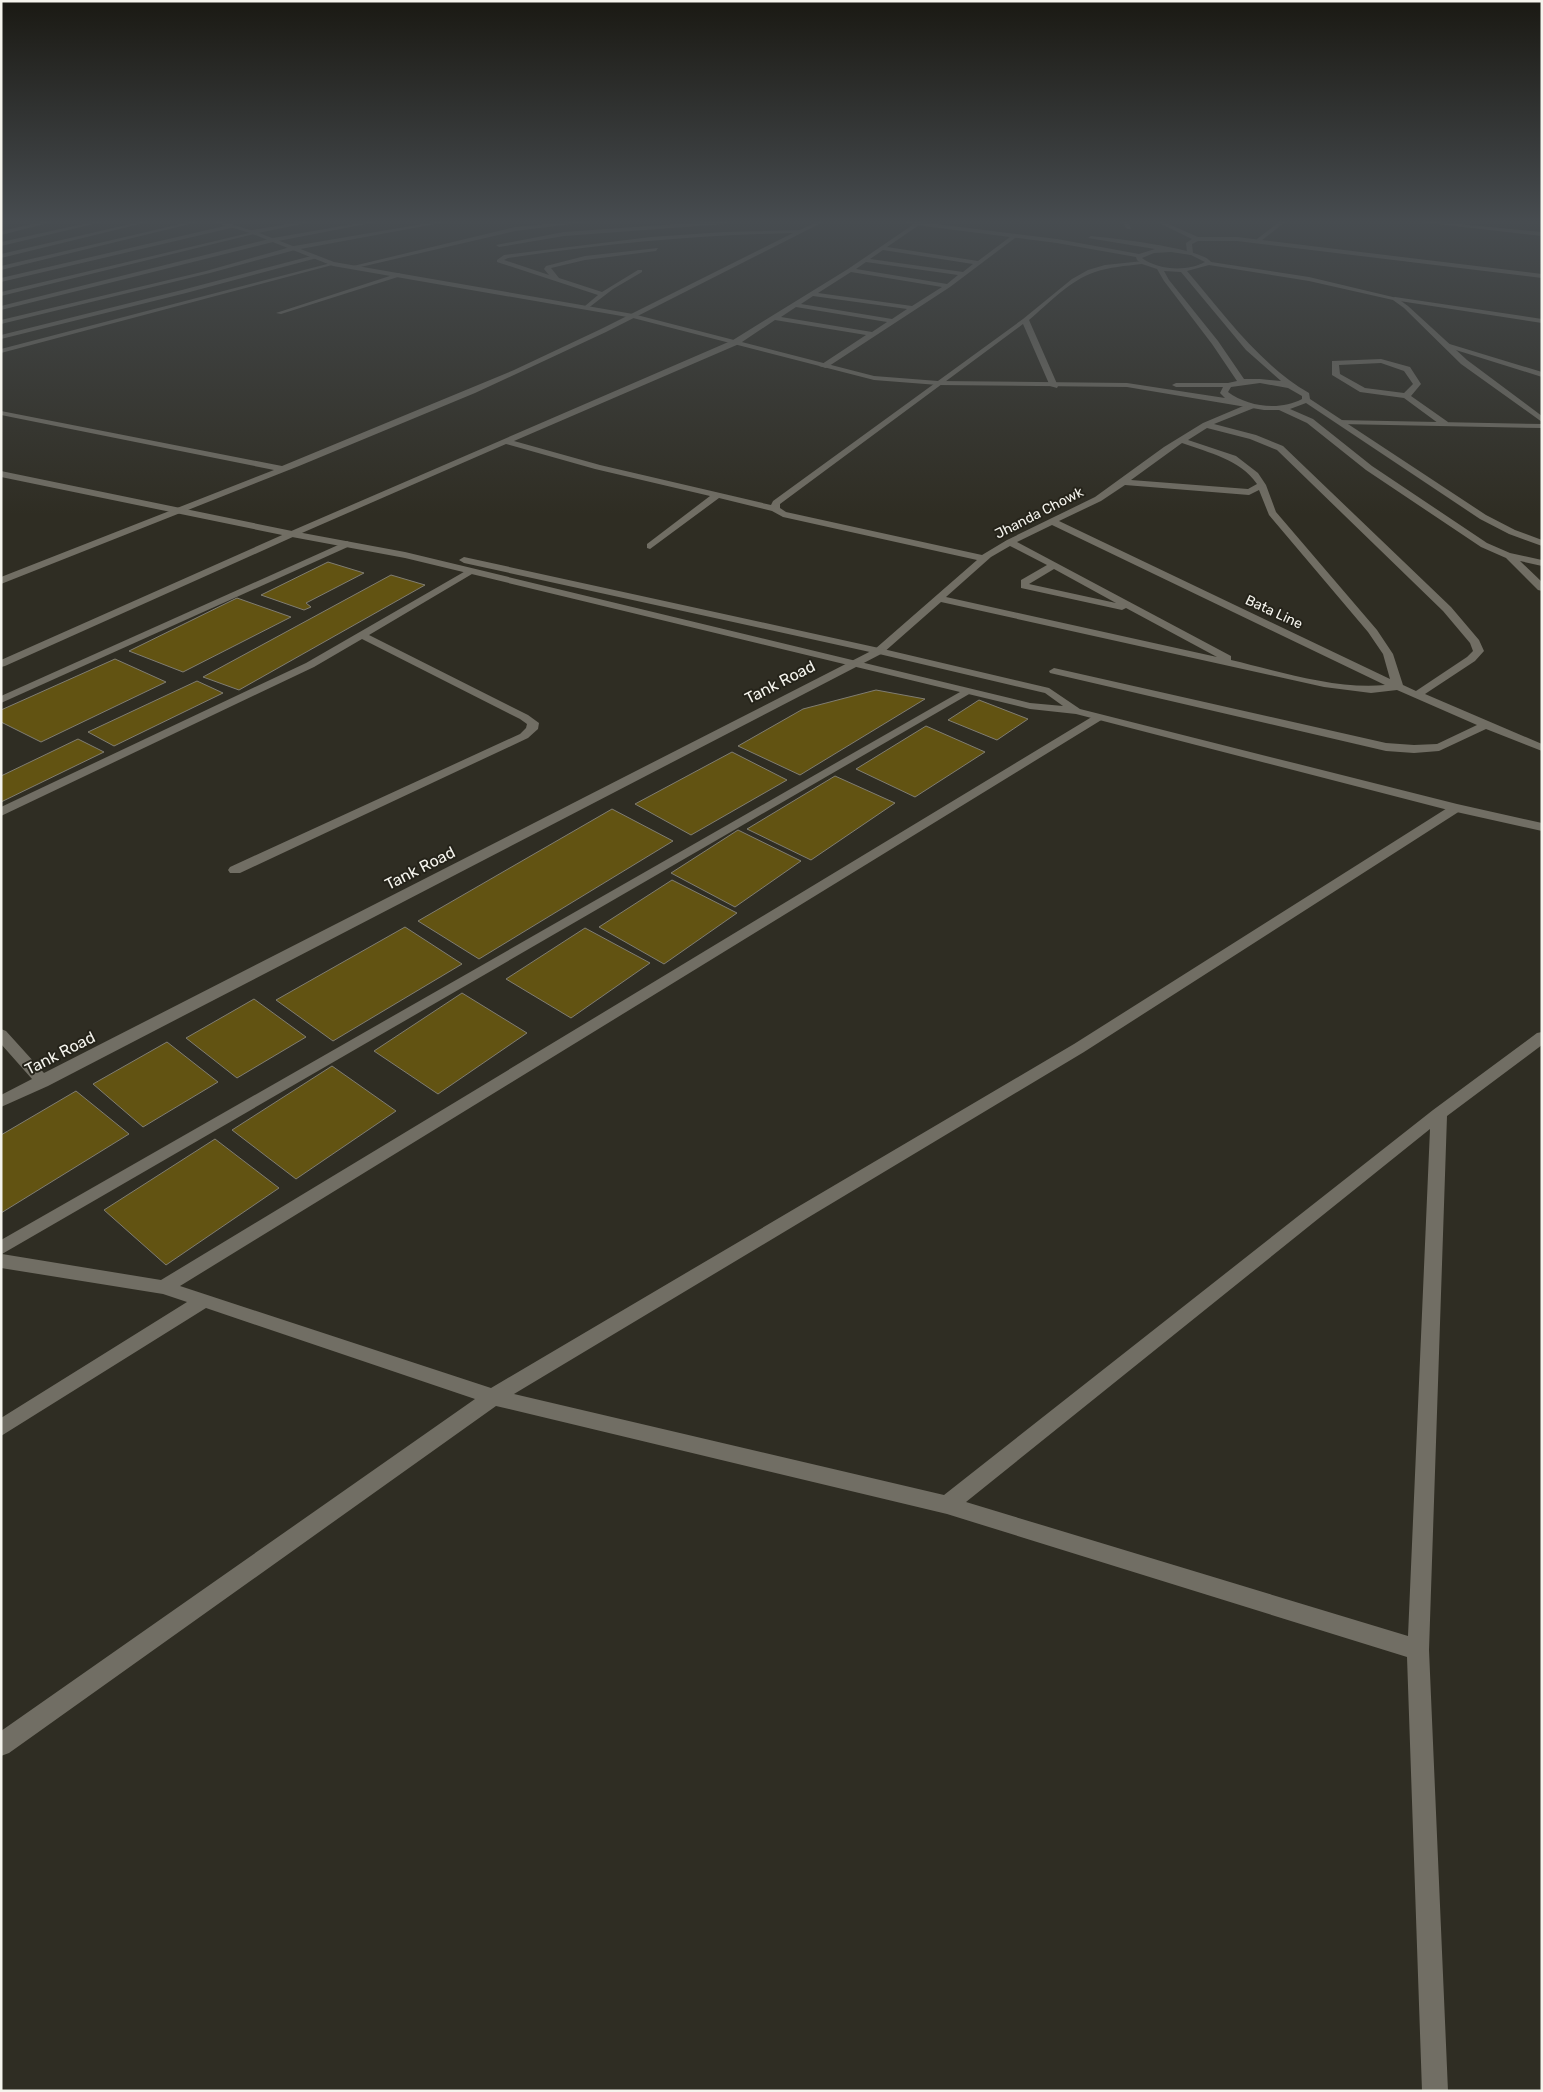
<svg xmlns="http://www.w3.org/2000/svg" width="1543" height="2092" font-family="Rubik,sans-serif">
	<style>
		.building { fill: #625312; stroke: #807d72 }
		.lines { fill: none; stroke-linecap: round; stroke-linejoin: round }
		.lane { fill: #716e64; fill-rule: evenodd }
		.street { fill: #716e64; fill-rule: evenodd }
		.secondary { fill: #716e64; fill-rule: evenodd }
		.labels { text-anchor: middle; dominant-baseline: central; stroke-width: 4; stroke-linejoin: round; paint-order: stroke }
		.far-street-label { font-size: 14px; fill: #f5f4ed; stroke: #25231a }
		.street-label { font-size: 16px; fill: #f5f4ed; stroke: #25231a }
	</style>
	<rect width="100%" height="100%" fill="#2f2d23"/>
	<!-- building -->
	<g class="building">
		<polygon points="328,562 364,573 306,603 311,607 304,610 261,595"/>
		<polygon points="391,575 425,585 239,690 203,677"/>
		<polygon points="237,598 291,617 183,672 129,651"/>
		<polygon points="115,659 166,682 41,742 1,722 1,710"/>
		<polygon points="197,681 223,693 114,746 88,732"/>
		<polygon points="876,690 925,699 800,775 738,746 803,709"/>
		<polygon points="979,700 1028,719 997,740 948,720"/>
		<polygon points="926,726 985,752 915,797 856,769"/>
		<polygon points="78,739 104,752 1,802 1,776"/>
		<polygon points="732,752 787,780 691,835 635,804"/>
		<polygon points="835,776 895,803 811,860 747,829"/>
		<polygon points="612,809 673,841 479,959 418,921"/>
		<polygon points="738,830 801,861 735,907 671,873"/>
		<polygon points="672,880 737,913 664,964 599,927"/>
		<polygon points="405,927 462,964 333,1041 276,1000"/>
		<polygon points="585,928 650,963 571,1018 506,979"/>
		<polygon points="462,993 527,1033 438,1094 374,1051"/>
		<polygon points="254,999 306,1037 237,1078 186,1038"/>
		<polygon points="167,1042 218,1082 143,1127 93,1084"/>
		<polygon points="332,1066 396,1111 296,1179 232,1130"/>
		<polygon points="76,1091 129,1134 1,1213 1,1135"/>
		<polygon points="215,1139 279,1188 166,1265 104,1210"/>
	</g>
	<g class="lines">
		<!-- lane -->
		<g class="lane">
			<polygon points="1279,222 1285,222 1261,241 1257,241 1257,239"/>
			<polygon points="1420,222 1438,222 1542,232 1542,236"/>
			<polygon points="399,273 402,275 401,276 281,314 276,313"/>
			<path d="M 1381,359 L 1410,367 L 1421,384 L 1411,396 L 1448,422 L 1448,426 L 1442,426 L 1404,398 L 1360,392 L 1332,375 L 1332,361 ZM 1381,363 L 1404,371 L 1413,384 L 1404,393 L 1365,388 L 1340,374 L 1339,365 Z"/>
		</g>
		<!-- street -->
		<g class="street">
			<polygon points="42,222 52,222 1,235 1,231"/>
			<polygon points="92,222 102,222 1,246 1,242"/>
			<polygon points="139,222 148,222 1,258 1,254"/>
			<polygon points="189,222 198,222 1,270 1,266"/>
			<polygon points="300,222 311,222 258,233 1,296 1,292 249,233 252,230"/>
			<polygon points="365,222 376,222 273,242 1,310 1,306 273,238"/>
			<polygon points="434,222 446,222 295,250 210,273 1,324 1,320 206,271 294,246"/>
			<polygon points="570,222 588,222 515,231 352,269 349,267 515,227"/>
			<polygon points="705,222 728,222 725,224 564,236 499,247 496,245 564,232"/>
			<path d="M 816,222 L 823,222 L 606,332 L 475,393 L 299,466 L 1,584 L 1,577 L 274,470 L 1,415 L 1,411 L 282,466 L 514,370 L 601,329 L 793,233 C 698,235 603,244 508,258 L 504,260 L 549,275 L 544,269 L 546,266 L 585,256 L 658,248 L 656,251 L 585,260 L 551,268 L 559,278 L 602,292 L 638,270 L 642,270 L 642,272 L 613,289 L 587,309 L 584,307 L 585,306 L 598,295 L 497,262 L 497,260 L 504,255 L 651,237 L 724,232 L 800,230 Z"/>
			<path d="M 917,222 L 922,223 L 887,247 L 978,261 L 1014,234 L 1019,235 L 950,287 L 826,368 L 819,366 L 866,335 L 775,320 L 739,344 L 514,441 L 600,465 L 771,505 L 773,501 L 1023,319 L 1072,279 L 1088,270 L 1105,265 L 1143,261 L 1143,263 L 1141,264 C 1125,266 1110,267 1095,272 C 1070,280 1048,304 1029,320 L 1058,386 L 1057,388 L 1050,386 L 1023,324 L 780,504 L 780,508 L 786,512 L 982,555 L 1007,540 L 1095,497 L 1164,447 L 1203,423 L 1248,404 L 1254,404 L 1254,408 L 1214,424 L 1256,435 L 1283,446 L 1451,607 L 1479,640 L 1484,651 L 1475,661 L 1425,694 L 1542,744 L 1542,751 L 1486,729 L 1439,751 L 1414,753 L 1386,751 L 1050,673 L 1049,671 L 1054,668 L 1386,743 L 1414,745 L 1437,744 L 1477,725 L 1397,690 L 1371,693 L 1324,687 L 941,602 L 883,653 L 48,1086 L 1,1107 L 1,1095 L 32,1079 L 1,1044 L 1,1029 L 6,1031 L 44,1073 L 875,649 L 977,560 L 783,517 L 772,511 L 719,498 L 650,549 L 647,548 L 647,544 L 710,496 L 595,469 L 506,444 L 295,536 L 5,666 L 1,667 L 1,660 L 289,532 L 733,340 L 848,269 ZM 883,250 L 973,264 L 963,272 L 870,259 ZM 866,262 L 958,275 L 947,284 L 856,269 ZM 851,272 L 942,287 L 912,306 L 818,293 ZM 813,296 L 907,309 L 892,319 L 801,304 ZM 796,307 L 887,322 L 872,332 L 781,317 ZM 1207,428 L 1250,439 L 1277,450 L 1443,611 L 1470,643 L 1473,651 L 1467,657 L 1416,691 L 1403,685 L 1393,654 L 1377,630 L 1276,512 L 1266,485 L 1258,473 L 1236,456 L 1188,440 ZM 1182,443 C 1209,453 1240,459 1257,484 L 1248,489 L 1131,480 ZM 1125,485 L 1249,495 L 1259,490 L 1269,515 L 1368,632 L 1383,654 L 1390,679 L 1059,521 L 1101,501 ZM 1052,525 L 1385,685 C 1337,690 1278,671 1231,660 L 1231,656 L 1017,542 ZM 1010,546 L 1047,565 L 1021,580 L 1021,588 L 1122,610 L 1126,608 L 1217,657 L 946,597 L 991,557 ZM 1054,569 L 1116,603 L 1029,584 Z"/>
			<polygon points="1122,222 1128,222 1131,229 1127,229"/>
			<polygon points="1157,222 1164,222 1198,237 1237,237 1542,274 1542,278 1237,241 1198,241 1192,244 1193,253 1190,255 1187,253 1186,243 1192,239"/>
			<polygon points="233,224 235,227 1,282 1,278"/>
			<polygon points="315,255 317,256 317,258 186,293 1,339 1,335 182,290"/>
			<polygon points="331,263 336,264 1,353 1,349"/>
			<polygon points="1395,297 1542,319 1542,323 1393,300 1393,298"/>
			<polygon points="1443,342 1542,372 1542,377 1443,346"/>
			<polygon points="1337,420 1542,424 1542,428 1340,424 1336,422"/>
			<polygon points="347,541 352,544 350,546 1,703 1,696"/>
			<polygon points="469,569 472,570 472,574 369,635 528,715 539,723 538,729 528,738 240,873 230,873 228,870 230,867 520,734 526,728 527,724 520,719 362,639 314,667 1,816 1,807 306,663"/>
			<path d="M 967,688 L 973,691 L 971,693 L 2,1254 L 161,1280 L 1095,715 L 1103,715 L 1105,717 L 1103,719 L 180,1286 L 491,1388 L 1074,1044 L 1452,805 L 1460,805 L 1462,808 L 1460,811 L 1084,1052 L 514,1394 L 944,1495 L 1433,1110 L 1537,1033 L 1542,1032 L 1542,1045 L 1447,1116 L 1429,1650 L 1448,2091 L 1422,2091 L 1407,1657 L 947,1514 L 496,1406 L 9,1753 L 1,1756 L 1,1731 L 475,1399 L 206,1308 L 1,1436 L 1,1418 L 187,1302 L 163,1294 L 1,1268 L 1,1240 ZM 1430,1129 L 1408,1636 L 966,1502 Z"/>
		</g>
		<!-- secondary -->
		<g class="secondary">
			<path d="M 214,222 L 223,222 L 254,231 L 334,262 L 633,314 L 874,376 L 938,381 L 1127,383 L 1225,398 L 1220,393 L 1223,387 L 1176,387 L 1172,385 L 1176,383 L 1228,383 L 1237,381 L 1212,344 L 1164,281 L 1157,269 L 1142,264 L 1137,260 L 1136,257 L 1057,243 L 908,224 L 905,222 L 920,222 L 1057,239 L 1139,254 L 1155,249 L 1088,238 L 1091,236 C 1111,238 1202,248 1211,262 L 1309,277 L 1397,298 L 1408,306 L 1467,360 L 1542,416 L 1542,422 L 1461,364 L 1404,308 L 1393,300 L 1309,281 L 1209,265 L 1187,271 C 1224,314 1259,364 1309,393 L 1310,399 L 1486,515 L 1515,530 L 1542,540 L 1542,546 L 1509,534 L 1480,519 L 1306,403 L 1290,409 L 1313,419 L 1372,466 L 1487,543 L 1510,553 L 1542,560 L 1542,566 L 1520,561 L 1542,582 L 1542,591 L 1538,590 L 1506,558 L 1481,547 L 1366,470 L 1307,423 L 1279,410 L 1264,410 L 1127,387 L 938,385 L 874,380 L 633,318 L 333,266 L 250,233 ZM 1171,252 L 1191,255 L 1205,262 C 1187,272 1158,270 1142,258 L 1154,253 ZM 1164,271 L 1181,272 L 1246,350 L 1281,381 L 1260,379 L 1244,379 L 1218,341 L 1169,280 ZM 1260,383 L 1288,388 L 1302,396 L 1302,399 C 1280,411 1248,407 1228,392 L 1231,387 Z"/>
			<polygon points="1,471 292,531 405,552 1030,703 1063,706 1045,693 879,654 464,563 459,560 464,557 879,648 1049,688 1080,709 1457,804 1542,823 1542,831 1452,811 1076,714 1030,709 405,558 292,537 1,477"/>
		</g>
	</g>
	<!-- sky -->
	<linearGradient id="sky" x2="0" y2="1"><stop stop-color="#1a1913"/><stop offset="0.43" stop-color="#474c50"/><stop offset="1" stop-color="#474c50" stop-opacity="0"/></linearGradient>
	<rect width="1543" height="515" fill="url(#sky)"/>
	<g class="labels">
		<!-- far-street labels -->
		<g class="far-street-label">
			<text transform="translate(1039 513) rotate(-27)">Jhanda Chowk</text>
			<text transform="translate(1274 612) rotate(25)">Bata Line</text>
		</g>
		<!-- street labels -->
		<g class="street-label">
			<text transform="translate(780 682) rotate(-27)">Tank Road</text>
			<text transform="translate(420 868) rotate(-27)">Tank Road</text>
			<text transform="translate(60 1053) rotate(-27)">Tank Road</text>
		</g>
	</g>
	<!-- border -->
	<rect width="1543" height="2092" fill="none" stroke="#f5f4ed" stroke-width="5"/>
</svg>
